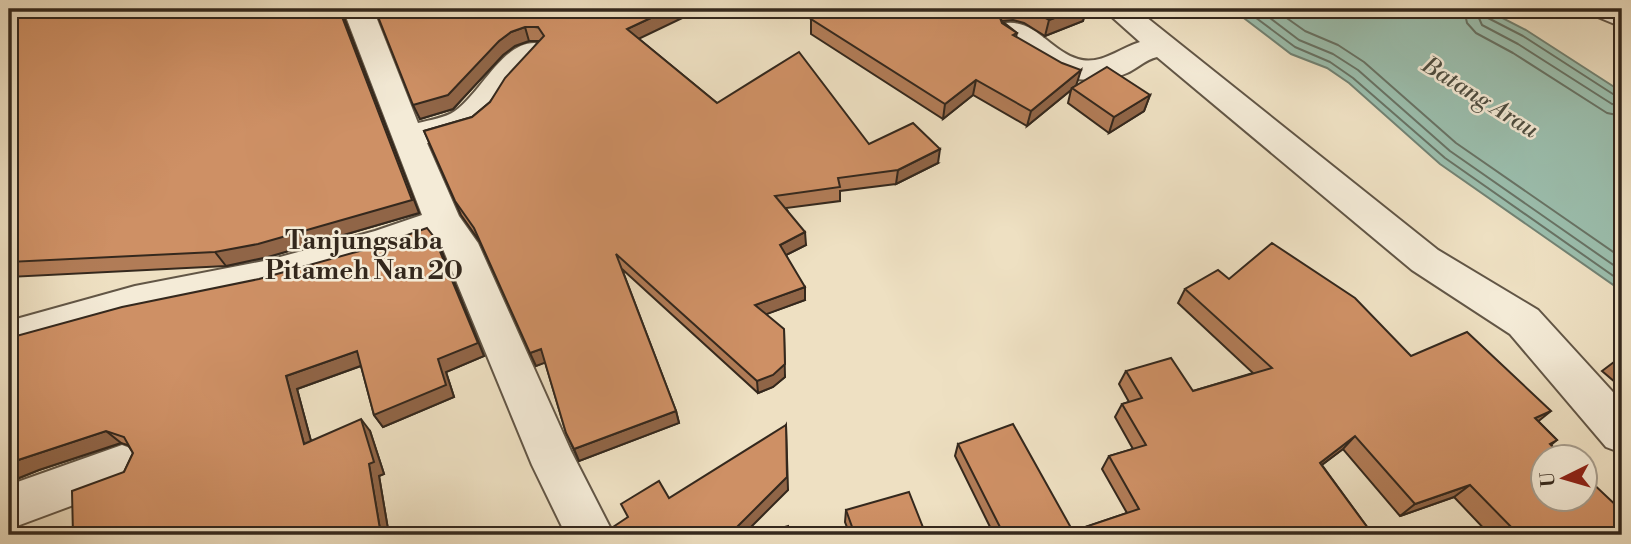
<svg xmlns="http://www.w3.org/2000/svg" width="1631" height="544" font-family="'Libre Bodoni',serif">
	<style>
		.water { fill: #9bbead; stroke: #728273; stroke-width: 2 }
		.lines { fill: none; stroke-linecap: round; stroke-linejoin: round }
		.shore { stroke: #687365; stroke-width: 2 }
		.minor-casing { stroke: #625646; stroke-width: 4 }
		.minor { fill: #f4ebd7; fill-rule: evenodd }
		.wall { fill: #b17c57; stroke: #34281d; stroke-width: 2 }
		.shaded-wall { fill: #906547; stroke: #34281d; stroke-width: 2 }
		.building { fill: #ce9065; stroke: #34281d; stroke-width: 2 }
		.labels { text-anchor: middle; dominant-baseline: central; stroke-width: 5; stroke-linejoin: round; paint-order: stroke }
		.water-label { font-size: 24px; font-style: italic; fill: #4e4e41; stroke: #f4ebd7 }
		.quarter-label { font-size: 26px; font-weight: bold; fill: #34281d; stroke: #f4ebd7 }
	</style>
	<rect width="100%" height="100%" fill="#eee0c2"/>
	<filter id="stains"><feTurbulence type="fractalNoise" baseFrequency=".00286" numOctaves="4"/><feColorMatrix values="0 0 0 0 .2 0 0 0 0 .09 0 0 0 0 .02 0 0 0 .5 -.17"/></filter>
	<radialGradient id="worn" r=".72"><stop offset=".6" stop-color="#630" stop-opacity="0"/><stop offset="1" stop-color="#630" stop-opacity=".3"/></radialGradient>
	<!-- water -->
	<polygon class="water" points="1232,9 1485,9 1526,30 1622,92 1622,291 1440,164 1349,83 1327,68 1291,54"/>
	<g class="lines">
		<!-- shore -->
		<g class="shore">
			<polyline points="1244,9 1295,47 1330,62 1353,78 1445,158 1622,282"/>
			<polyline points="1258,9 1299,40 1333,54 1358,70 1450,151 1622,271"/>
			<polyline points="1274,9 1305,31 1338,45 1364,62 1456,143 1622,258"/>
			<polyline points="1464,9 1467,23 1476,33 1513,53 1607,113 1622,116"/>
			<polyline points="1475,9 1482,25 1518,44 1612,104 1622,106"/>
			<polyline points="1484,9 1488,18 1523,36 1616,96 1622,97"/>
		</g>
		<!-- minor casing -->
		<g class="minor-casing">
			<g id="minor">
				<path d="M 343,9 L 373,9 L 418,123 C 430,120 445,118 455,111 C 482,93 505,35 542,44 L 546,51 L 508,91 L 493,115 L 476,129 L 427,143 L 459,216 L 478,243 L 571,451 L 614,535 L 566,535 L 532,465 L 443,249 L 435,239 L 381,258 L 269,290 L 135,318 L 9,355 L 9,321 L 135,286 L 269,260 L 375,231 L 422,215 Z"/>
				<path d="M 1103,9 L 1136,9 L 1438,250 L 1538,310 L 1622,402 L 1622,453 L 1606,447 L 1510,334 L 1412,270 L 1157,57 C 1145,60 1138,68 1127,73 C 1107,82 1079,81 1059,76 L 1001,36 L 997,30 L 1001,24 C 1033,16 1050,51 1078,59 C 1100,66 1120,48 1140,42 Z"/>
				<polygon points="1589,9 1622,9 1622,27 1593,15"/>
				<polygon points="122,445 138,451 145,466 138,481 9,529 9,485"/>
			</g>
		</g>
		<!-- minor -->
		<use href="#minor" class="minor"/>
	</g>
	<!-- wall -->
	<g class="wall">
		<polygon points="9,9 341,9 341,10 419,213 268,257 226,266 9,277"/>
		<polygon points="375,9 639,39 717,103 938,163 896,184 840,191 840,201 786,208 806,245 786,255 805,300 766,314 785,377 773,387 758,393 622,269 676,411 679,423 579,461 566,433 545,362 536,366 480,242 461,215 424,131 472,117 490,102 539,41 529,41 515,46 503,55 453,109 420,119"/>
		<polygon points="829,9 1086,9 1083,21 1045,36 1024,23 1013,20 1002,21 1017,33 1016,37 1076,85 1150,95 1144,111 1109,133 1068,103 1071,90 1027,126 973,95 943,119 811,34 811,19"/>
		<polygon points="441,250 484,356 446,372 454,397 383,427 374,415 361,366 297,389 311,441 370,431 384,474 379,476 389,535 73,535 124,472 133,453 128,445 121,443 39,470 9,482"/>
		<polygon points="1229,279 1411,356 1538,421 1557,440 1551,445 1622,535 1490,535 1454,497 1400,516 1343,449 1322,465 1373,535 1080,535 1085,527 1127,513 1102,469 1109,456 1133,449 1115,417 1122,404 1129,402 1119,384 1126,371 1193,391 1253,373 1178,303 1185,289"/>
		<polygon points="1622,356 1622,388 1602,371"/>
		<polygon points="958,444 1075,535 994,535 955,456"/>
		<polygon points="846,510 926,535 850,535 845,522"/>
	</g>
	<!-- shaded-wall -->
	<g class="shaded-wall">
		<polygon points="339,9 341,9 341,10 419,213 268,257 226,266 215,252"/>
		<polygon points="670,9 701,9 630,43 627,29"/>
		<polygon points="1001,9 1003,9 1001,21 998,13"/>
		<polygon points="1079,9 1086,9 1083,21 1045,36 1049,20"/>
		<polygon points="525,27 529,41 515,46 503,55 453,109 420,119 413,105 511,32"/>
		<polygon points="1081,70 1076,86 1072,88 1071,90 1027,126 1031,111"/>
		<polygon points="976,80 973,95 943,119 945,104"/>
		<polygon points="1150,95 1144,111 1109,133 1114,117"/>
		<polygon points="940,149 938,163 896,184 898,170"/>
		<polygon points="805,232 806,245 780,258 780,245"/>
		<polygon points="434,237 441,250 484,356 446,372 454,397 383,427 374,415 438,359"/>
		<polygon points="805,287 805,300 756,318 755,305"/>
		<polygon points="784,329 785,377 773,387 758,393 757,381"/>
		<polygon points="541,349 547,362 536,366 530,353"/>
		<polygon points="357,351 366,364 297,389 315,456 304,444 286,376"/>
		<polygon points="676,411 679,423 579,461 574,449"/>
		<polygon points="1551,411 1535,424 1535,418"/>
		<polygon points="361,419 370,431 384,474 379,476 389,535 381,535"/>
		<polygon points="786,425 788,490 743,535 729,535"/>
		<polygon points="106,431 121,443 39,470 9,482 9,463"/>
		<polygon points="1355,436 1343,449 1308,475 1320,463"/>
		<polygon points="1470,485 1454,497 1400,516 1415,504"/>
	</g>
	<!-- building -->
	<g class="building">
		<polygon points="9,9 339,9 412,200 258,244 215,252 9,262"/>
		<polygon points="375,9 670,9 627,29 717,103 799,52 869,144 913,123 940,149 898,170 838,178 840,187 775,196 805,232 780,245 805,287 755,305 784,329 785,364 773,375 757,381 616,254 676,411 574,449 566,433 541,349 530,353 474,228 455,201 424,131 472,117 490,102 505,78 544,36 538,27 525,27 511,32 499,41 448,95 413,105"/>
		<polygon points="829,9 1001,9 998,13 1002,23 1017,33 1013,35 1062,63 1081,70 1031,111 976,80 945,104 811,19"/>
		<polygon points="1029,9 1079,9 1049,20"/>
		<polygon points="1107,67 1150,95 1114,117 1072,88"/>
		<polygon points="427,228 434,237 478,343 438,359 446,385 374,415 357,351 286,376 304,444 361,419 374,462 369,464 381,535 73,535 72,491 124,472 133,453 124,437 106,431 9,463 9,338 122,307 259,279 374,247"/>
		<polygon points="1272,243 1355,298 1411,356 1467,332 1551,411 1535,418 1557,440 1550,444 1563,457 1544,457 1544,499 1586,499 1586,477 1622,511 1622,535 1519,535 1470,485 1415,504 1355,436 1320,463 1373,535 1089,535 1085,527 1139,509 1109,456 1146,445 1122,404 1142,398 1126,371 1171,358 1193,391 1272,368 1185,289 1218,270 1229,279"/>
		<polygon points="1013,424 1075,535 1004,535 958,444"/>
		<polygon points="786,425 787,477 729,535 618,535 613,527 628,517 621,504 659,481 669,498"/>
		<polygon points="909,492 926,535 855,535 846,510"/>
		<polygon points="788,526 788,535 756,535"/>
	</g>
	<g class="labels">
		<!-- water labels -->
		<g class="water-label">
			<text transform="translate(1480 98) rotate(32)">Batang Arau</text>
		</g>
		<!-- quarter labels -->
		<g class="quarter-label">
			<text x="364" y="241">Tanjungsaba<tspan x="364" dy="30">Pitameh Nan 20</tspan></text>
		</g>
	</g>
	<!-- margin -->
	<rect width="1631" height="544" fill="none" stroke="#eee0c2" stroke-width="35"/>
	<rect x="10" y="10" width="1610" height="523" fill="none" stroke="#34281d" stroke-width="3.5"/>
	<rect x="18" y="18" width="1596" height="509" fill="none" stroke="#34281d" stroke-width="2"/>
	<!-- north arrow -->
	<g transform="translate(1564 478) rotate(265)"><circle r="33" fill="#f4ebd7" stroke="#a79d8d" stroke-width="2"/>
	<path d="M0-5L12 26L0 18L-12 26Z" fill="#8f2418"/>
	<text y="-10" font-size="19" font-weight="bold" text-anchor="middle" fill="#34281d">U</text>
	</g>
	<rect width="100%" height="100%" filter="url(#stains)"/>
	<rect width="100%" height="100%" fill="url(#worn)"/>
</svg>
